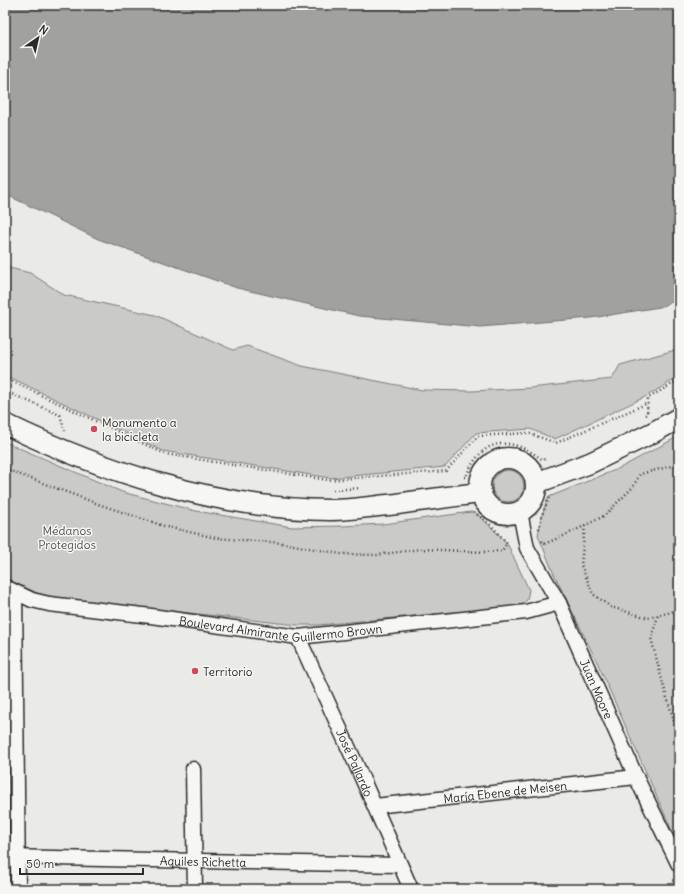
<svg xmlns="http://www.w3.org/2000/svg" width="684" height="894" font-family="Delius,sans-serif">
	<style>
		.green { fill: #cacac7; stroke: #7a7a79 }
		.water { fill: #a1a19e; stroke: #727270 }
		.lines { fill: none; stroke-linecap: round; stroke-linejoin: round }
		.minor-casing { stroke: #2b2b2b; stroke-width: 17 }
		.secondary-casing { stroke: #2b2b2b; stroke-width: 23 }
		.path { stroke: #2b2b2b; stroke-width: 2.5; stroke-dasharray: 1 3; stroke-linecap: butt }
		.minor { stroke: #f6f6f2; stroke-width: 14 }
		.secondary { stroke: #f6f6f2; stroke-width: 20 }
		.poi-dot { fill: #d1495b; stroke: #f6f6f2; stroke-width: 1.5 }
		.labels { text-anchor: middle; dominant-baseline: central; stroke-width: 3; stroke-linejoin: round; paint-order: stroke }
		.poi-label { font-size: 12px; fill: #2b2b2b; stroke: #f6f6f2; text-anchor: start }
		.park-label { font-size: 12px; fill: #535352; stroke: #f6f6f2 }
		.street-label { font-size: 12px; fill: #2b2b2b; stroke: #f6f6f2 }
	</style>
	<rect width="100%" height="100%" fill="#eaeae6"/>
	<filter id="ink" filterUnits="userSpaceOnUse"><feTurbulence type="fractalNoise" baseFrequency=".025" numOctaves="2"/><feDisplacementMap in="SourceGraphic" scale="8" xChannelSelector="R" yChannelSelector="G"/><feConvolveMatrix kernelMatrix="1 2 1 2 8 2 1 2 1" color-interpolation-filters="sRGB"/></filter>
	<g filter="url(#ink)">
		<!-- green -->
		<g class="green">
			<polygon points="5,267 30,273 64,295 155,315 233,350 247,346 302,366 422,390 472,391 530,388 612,379 620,365 679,349 679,377 645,397 555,439 530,429 476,433 445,467 330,478 163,451 5,375"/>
			<polygon points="679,436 679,841 677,842 597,662 553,572 538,535 542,515 547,500 549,497 620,468"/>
			<polygon points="5,442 122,492 196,511 292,527 343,526 383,524 471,512 476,513 482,518 507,543 529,590 527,600 520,606 318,625 297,625 56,598 37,593 5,578"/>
			<circle cx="508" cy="486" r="16"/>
		</g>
		<!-- water -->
		<polygon class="water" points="5,5 679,5 679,299 660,307 591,318 480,327 359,316 237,288 98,239 5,194"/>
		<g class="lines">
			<!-- minor casing -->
			<g class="minor-casing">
				<g id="minor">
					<path id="s1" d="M 520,512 L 527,548 L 559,603 L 636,777 L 679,865"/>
					<path id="s2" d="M 5,587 L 32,600 L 49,604 L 151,616 L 298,637 L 526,612 L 559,603"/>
					<polyline points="15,592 18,889"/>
					<path id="s3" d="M 298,637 L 355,762 L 411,889"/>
					<polyline points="193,769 195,889"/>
					<path id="s4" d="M 375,806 L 636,777"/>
					<path id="s5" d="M 5,857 L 400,865"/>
				</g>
			</g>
			<!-- secondary casing -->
			<g class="secondary-casing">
				<g id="secondary">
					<path d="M 5,424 C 104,472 219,509 330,510 C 353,510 375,506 397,504 C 425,500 453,496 481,493"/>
					<circle cx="508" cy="486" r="28"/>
					<polyline points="536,483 590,463 652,433 679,418"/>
				</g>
			</g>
			<!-- path -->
			<g class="path">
				<polyline points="5,378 165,454 328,480 446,471 478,436 528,433 556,443 648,403"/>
				<polyline points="5,391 60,415 65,431"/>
				<polyline points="645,415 647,414 648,398 679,380"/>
				<polyline points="5,469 101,505 167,527 216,538 283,543 341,554 377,555 420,549 485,552 502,551 507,543 491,525 475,513"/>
				<path d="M 464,477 L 466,477 C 482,436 511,436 543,460 L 545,459"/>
				<polyline points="333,490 360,488"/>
				<polyline points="585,526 581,565 593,594 611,607 648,618 679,610"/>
				<polyline points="539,529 542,515 549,498"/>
				<polyline points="542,541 544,544 566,535 604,516 633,487 640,474 679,464"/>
				<polyline points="658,616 651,638 663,684 679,738"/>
			</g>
			<!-- minor -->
			<use href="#minor" class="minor"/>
			<!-- secondary -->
			<use href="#secondary" class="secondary"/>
		</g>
	</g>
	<!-- markers -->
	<g class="poi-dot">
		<circle cx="94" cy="429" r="4"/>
		<circle cx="195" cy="671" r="4"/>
	</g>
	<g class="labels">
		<!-- poi labels -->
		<g class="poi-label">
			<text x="102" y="422">Monumento a<tspan x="102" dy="14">la bicicleta</tspan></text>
			<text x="203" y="671">Territorio</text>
		</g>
		<!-- park labels -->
		<g class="park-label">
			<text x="67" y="530">Médanos<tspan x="67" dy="14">Protegidos</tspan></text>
		</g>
		<!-- street labels -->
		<g class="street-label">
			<text stroke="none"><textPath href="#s2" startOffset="281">Boulevard Almirante Guillermo Brown</textPath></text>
			<text stroke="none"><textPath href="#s1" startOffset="194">Juan Moore</textPath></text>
			<text stroke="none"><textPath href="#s3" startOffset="138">José Pallardo</textPath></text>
			<text stroke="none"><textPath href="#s4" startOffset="131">María Ebene de Meisen</textPath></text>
			<text stroke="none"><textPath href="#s5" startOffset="198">Aquiles Richetta</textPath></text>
		</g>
	</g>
	<!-- margin -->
	<rect width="684" height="894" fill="none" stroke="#f6f6f2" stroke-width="20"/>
	<rect x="10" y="10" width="664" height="874" fill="none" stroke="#2b2b2b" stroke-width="1.5" filter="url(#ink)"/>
	<!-- north arrow -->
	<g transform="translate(38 38) rotate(34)" stroke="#f6f6f2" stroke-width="3" paint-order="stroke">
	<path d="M0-3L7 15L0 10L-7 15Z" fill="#2b2b2b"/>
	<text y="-6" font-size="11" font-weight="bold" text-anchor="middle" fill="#2b2b2b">N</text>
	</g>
	<!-- scale -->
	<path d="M20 868v6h123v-6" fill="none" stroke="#2b2b2b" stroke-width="2"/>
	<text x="26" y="868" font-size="12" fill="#2b2b2b" stroke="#f6f6f2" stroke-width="3" paint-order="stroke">50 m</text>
</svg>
